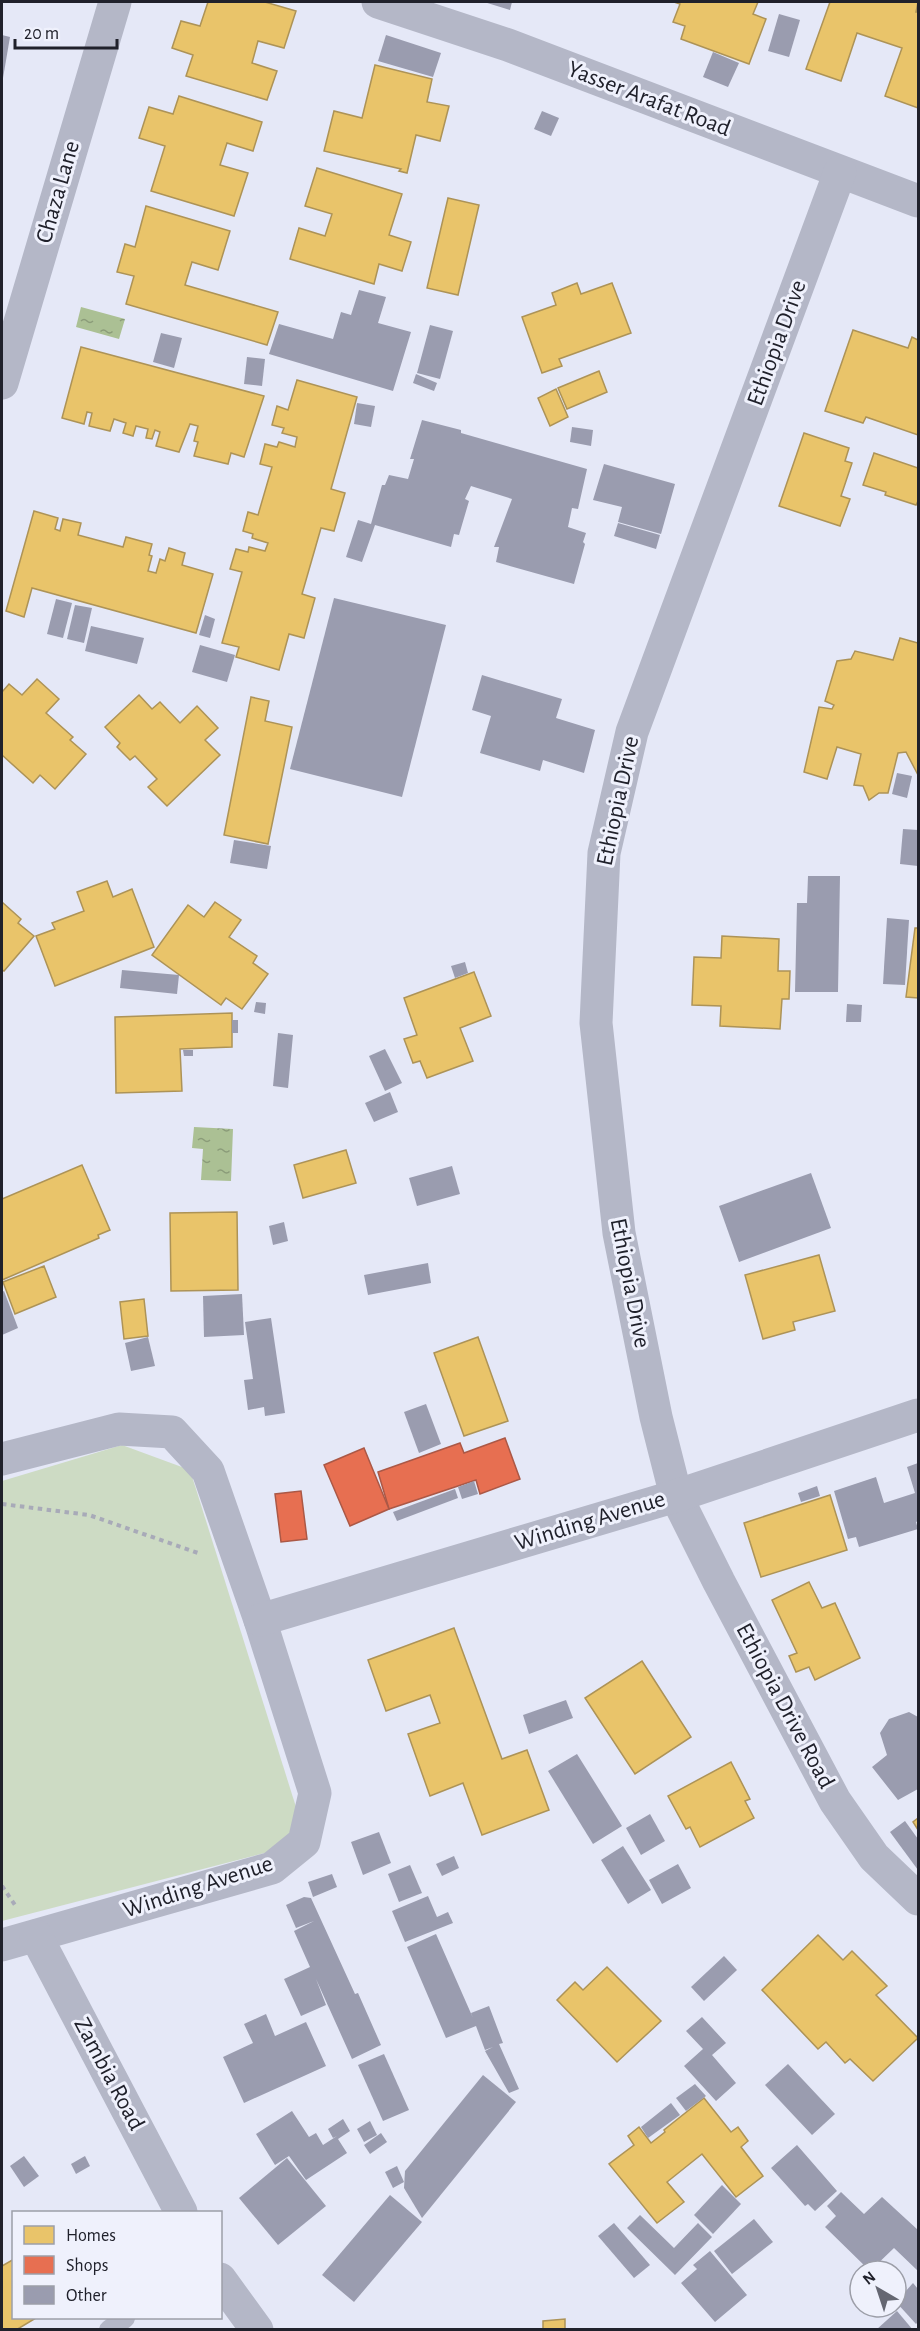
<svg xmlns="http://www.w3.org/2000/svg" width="920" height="2331" font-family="'Alegreya Sans',sans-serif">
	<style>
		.green { fill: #cddbc4 }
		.water { fill: url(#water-ripples) }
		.homes { fill: #e9c46a; stroke: #ad9357; stroke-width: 1.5 }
		.shops { fill: #e76f51; stroke: #ab5846; stroke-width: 1.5 }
		.building { fill: #9a9caf }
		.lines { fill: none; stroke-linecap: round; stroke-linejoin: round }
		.path { stroke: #a8aab8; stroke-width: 4; stroke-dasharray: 4.5 4.5; stroke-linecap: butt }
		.service { stroke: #b4b7c7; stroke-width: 20 }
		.minor { stroke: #b4b7c7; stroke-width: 33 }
		.labels { text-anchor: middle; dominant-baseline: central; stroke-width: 6; stroke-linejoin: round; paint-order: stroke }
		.street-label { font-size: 24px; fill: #20212b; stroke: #eff1fc }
	</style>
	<defs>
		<pattern id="water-ripples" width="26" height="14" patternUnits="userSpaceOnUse" patternTransform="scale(1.5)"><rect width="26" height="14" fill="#abc094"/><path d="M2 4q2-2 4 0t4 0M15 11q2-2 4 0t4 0" fill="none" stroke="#8b9c79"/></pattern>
	</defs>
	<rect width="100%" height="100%" fill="#e5e8f7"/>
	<!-- green -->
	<polygon class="green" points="122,1445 190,1470 307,1842 2,1921 2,1481"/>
	<!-- water -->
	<g class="water">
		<polygon points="81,307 125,319 119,339 76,327"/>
		<polygon points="194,1127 233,1129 231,1181 201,1180 203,1149 192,1148"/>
	</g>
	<!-- homes -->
	<g class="homes">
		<polygon points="208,2 265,2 296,11 284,48 258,41 252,63 277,71 267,100 186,76 193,55 172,48 181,21 200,26"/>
		<polygon points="674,2 758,2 753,14 766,19 749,64 681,39 685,26 673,22 680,4"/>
		<polygon points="830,2 918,2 916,12 918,12 918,108 885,96 902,48 857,33 841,81 806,69"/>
		<polygon points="375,65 432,79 427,102 449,106 440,141 416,135 407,173 399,171 401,169 324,151 334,111 362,118"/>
		<polygon points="179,96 262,122 253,151 227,143 220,165 248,173 234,216 151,191 165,146 139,138 149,107 173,114"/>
		<polygon points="317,168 402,194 389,235 411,242 402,271 379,264 374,284 290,259 299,228 325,236 332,214 305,206"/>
		<polygon points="448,198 479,205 458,295 427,288"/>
		<polygon points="146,206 230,231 218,270 192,262 185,285 278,312 267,345 126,304 134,276 117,272 125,244 135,247"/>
		<polygon points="577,283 581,294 612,283 631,333 559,359 562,366 542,373 522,317 556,305 552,293"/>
		<polygon points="853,330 908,348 912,337 918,340 918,435 866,417 863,423 825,411"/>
		<polygon points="81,347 264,396 244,457 231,453 228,464 194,456 198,442 194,441 198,426 190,424 179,452 156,446 160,432 155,430 152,439 146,438 148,429 136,426 133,436 123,433 126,423 114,419 110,431 89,426 92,413 87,412 84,424 62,418"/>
		<polygon points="599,371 607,392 567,409 558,388"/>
		<polygon points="297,380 357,397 331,489 345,493 334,531 321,528 302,594 315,598 304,638 289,634 279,670 236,657 239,647 222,643 242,572 230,569 236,549 248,552 249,547 265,551 268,543 252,538 253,534 243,531 248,512 258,515 272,467 260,464 265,444 277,447 279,442 295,447 297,437 282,433 284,428 272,425 277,406 288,410"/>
		<polygon points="556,389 568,417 550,426 538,398"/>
		<polygon points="804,433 849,448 845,461 852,463 841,496 850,499 840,526 779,506"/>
		<polygon points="874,453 918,468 918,501 916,505 885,495 886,492 863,485"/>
		<polygon points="34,511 58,518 55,529 60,531 63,519 81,523 78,535 123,547 126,537 152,544 149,555 152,556 148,571 156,573 160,559 165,561 169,548 185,553 182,565 213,574 196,633 32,588 24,617 6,611"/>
		<polygon points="900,638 918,643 918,775 906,752 898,753 888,793 879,793 869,800 863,786 854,785 861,754 837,747 827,779 804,772 819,707 832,709 834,705 825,701 837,661 851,659 855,651 893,660"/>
		<polygon points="37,679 59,699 46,713 73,737 70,740 86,754 55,789 40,775 33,783 2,755 2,692 9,684 22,695"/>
		<polygon points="139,695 152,709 160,702 180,723 197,706 218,728 205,740 220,755 167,806 148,787 157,779 135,756 130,760 117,747 120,743 105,727"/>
		<polygon points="251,697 269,701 265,721 292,727 268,844 224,835"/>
		<polygon points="107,881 113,897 132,889 154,947 55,986 36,936 55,929 52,923 84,911 77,892"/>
		<polygon points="2,902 21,919 18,923 34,936 4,971 2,970"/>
		<polygon points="215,902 241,920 229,937 257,956 253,963 268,974 242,1009 226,998 221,1005 152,955 188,905 204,917"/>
		<polygon points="915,928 918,928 918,998 906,997"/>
		<polygon points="722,936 779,939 778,971 790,971 789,999 782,999 780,1029 720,1026 721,1006 692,1005 694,957 721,958"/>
		<polygon points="474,972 491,1016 460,1028 473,1061 427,1078 420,1061 413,1063 404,1039 417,1035 404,998"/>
		<polygon points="232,1013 232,1047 180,1049 182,1091 116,1093 115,1017"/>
		<polygon points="346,1150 356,1183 303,1198 294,1165"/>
		<polygon points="82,1165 110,1230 98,1235 99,1238 2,1280 2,1199"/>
		<polygon points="237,1212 238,1290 171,1291 170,1213"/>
		<polygon points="819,1255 835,1311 793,1322 795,1330 763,1339 745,1275"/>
		<polygon points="44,1266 56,1297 15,1314 3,1282"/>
		<polygon points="144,1299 148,1336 124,1339 120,1302"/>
		<polygon points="478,1337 508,1421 464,1436 434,1353"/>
		<polygon points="830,1495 847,1550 761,1577 744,1523"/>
		<polygon points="809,1582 822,1608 835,1603 860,1658 815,1680 809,1667 796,1672 789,1656 797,1653 772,1600"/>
		<polygon points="454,1628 502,1759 527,1750 549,1810 482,1835 463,1783 430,1796 408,1734 440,1723 430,1695 386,1711 368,1660"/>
		<polygon points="642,1661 691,1737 635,1774 585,1698"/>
		<polygon points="731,1762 750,1799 745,1801 754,1818 700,1847 690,1827 686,1829 668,1796"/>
		<polygon points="918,1818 918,1830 913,1822"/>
		<polygon points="818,1935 843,1960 852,1951 887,1986 876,1995 918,2038 873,2081 850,2059 845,2063 826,2042 818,2049 762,1990"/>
		<polygon points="607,1967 661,2021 617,2062 557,2000 575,1982 583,1990"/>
		<polygon points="704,2098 731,2132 738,2127 748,2141 741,2147 763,2176 736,2197 702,2154 667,2182 684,2202 657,2223 609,2164 634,2145 628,2136 639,2127 651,2143 665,2132 664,2130"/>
		<polygon points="14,2259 14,2318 36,2318 16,2330 2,2330 2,2266"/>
		<polygon points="565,2319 565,2330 543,2330 543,2321"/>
	</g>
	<!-- shops -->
	<g class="shops">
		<polygon points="505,1438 520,1479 480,1494 476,1480 389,1509 378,1472 460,1443 464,1453"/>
		<polygon points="364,1448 389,1509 350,1526 324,1465"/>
		<polygon points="301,1491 307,1539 281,1542 275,1494"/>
	</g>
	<!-- building -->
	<g class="building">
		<polygon points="484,2 512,2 510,10"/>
		<polygon points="779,14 800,20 789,57 768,51"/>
		<polygon points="2,35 10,37 3,78 2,78"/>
		<polygon points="386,35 441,53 433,77 378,61"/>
		<polygon points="713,52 739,63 728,87 703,77"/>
		<polygon points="542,111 559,118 551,136 534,129"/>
		<polygon points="359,290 386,297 378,323 411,332 393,391 269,354 279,324 333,339 341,312 351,315"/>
		<polygon points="430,325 453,331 440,379 417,373"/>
		<polygon points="161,333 182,338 174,368 153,362"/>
		<polygon points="247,357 265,359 262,386 244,384"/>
		<polygon points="416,374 437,383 434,391 413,383"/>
		<polygon points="357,403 375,406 371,427 354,424"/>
		<polygon points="422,420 461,430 461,433 587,469 578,509 572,508 568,527 586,533 583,542 585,544 574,584 496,562 499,547 494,547 512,499 471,486 465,499 469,501 459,535 454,534 451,547 375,525 362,562 346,557 358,520 371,524 382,485 385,485 389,475 408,479 414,459 410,459"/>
		<polygon points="572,427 593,430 591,446 570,442"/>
		<polygon points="604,464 675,484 661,534 618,522 622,507 593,500"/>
		<polygon points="618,523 660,535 656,549 614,536"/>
		<polygon points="334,598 446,625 402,797 290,769"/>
		<polygon points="56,599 72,603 63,638 47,634"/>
		<polygon points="75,605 92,608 84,643 67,639"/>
		<polygon points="205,615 215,619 210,638 199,635"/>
		<polygon points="91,626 144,638 137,664 85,651"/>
		<polygon points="200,645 235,655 227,682 192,672"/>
		<polygon points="482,675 562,699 556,718 595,730 584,773 543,760 540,771 480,753 491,716 472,710"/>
		<polygon points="897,773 912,776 907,798 892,794"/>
		<polygon points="903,829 918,830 918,866 900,864"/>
		<polygon points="234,840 271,846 267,869 230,863"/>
		<polygon points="808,876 840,876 838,992 795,992 797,903 807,903"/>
		<polygon points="887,918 909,920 905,985 883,984"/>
		<polygon points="465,962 468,973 455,978 451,966"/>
		<polygon points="122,970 179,975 177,994 120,988"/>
		<polygon points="256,1002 266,1003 265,1014 254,1012"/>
		<polygon points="847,1004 862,1005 861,1022 846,1022"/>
		<rect x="232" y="1020" width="6" height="13"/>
		<polygon points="278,1033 293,1035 288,1088 273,1086"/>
		<polygon points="385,1049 402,1083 385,1091 369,1056"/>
		<polygon points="183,1050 193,1050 193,1056 184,1056"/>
		<polygon points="390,1092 398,1112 374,1122 365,1103"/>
		<polygon points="452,1166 460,1194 417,1206 409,1178"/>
		<polygon points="811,1173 831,1228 739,1262 719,1206"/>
		<polygon points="284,1222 288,1241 273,1245 269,1226"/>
		<polygon points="428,1263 431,1283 368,1295 364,1275"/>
		<polygon points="4,1291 18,1328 2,1335 2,1292"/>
		<polygon points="242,1294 244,1335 204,1337 203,1296"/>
		<polygon points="271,1318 285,1413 265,1416 264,1407 248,1410 244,1380 253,1379 245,1322"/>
		<polygon points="148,1337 155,1366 131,1371 125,1343"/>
		<polygon points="426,1404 441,1444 419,1453 404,1412"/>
		<polygon points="918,1463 918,1521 916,1522 918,1529 859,1547 856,1537 848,1539 834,1491 876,1477 884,1503 915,1493 907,1467"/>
		<polygon points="474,1481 478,1494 462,1499 458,1487"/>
		<polygon points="817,1486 820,1496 801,1502 798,1493"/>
		<polygon points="455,1489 458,1498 397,1521 393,1512"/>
		<polygon points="566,1700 573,1718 529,1734 523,1715"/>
		<polygon points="909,1712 918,1717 918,1789 898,1800 872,1767 887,1755 880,1733 889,1719"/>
		<polygon points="577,1754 622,1826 593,1844 548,1771"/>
		<polygon points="650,1814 665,1841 641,1855 626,1828"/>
		<polygon points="905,1821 918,1839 918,1870 890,1832"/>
		<polygon points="379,1832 391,1863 363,1875 351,1842"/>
		<polygon points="623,1846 651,1890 628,1904 601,1860"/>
		<polygon points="454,1856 459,1868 442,1876 436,1864"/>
		<polygon points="678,1864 691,1888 662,1904 649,1880"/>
		<polygon points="410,1865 422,1893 399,1902 388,1874"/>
		<polygon points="332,1874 337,1887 313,1897 308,1882"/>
		<polygon points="428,1896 437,1917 448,1912 453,1923 405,1942 392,1911"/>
		<polygon points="304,1897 311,1898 355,1994 358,1993 381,2045 352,2059 316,1979 326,2005 301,2016 284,1979 310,1967 294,1931 314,1921 296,1928 286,1905"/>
		<polygon points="436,1934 473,2018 471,2013 489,2006 503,2043 499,2044 519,2089 509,2093 485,2051 493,2047 485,2050 476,2026 446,2038 407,1947"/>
		<polygon points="724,1956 737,1970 704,2001 691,1987"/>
		<polygon points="266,2014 275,2036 306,2022 326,2066 244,2103 223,2057 253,2043 244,2024"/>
		<polygon points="702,2017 726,2043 712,2055 736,2083 716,2101 684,2066 703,2049 686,2031"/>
		<polygon points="384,2054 409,2110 383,2121 358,2065"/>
		<polygon points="788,2064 835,2114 812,2135 765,2085"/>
		<polygon points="483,2075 516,2102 422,2218 404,2188 405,2171"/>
		<polygon points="695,2084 706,2096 686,2111 676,2098"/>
		<polygon points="671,2103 680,2115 648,2138 641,2127"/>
		<polygon points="292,2111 309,2137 316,2133 323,2145 337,2136 333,2138 328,2129 343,2119 350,2131 338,2139 347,2153 306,2180 289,2156 275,2165 256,2134"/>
		<polygon points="370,2121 377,2135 364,2142 357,2129"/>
		<polygon points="381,2133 387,2142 370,2154 364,2145"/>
		<polygon points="797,2145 837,2191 815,2211 808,2204 805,2206 771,2168"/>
		<polygon points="24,2156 39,2176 24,2187 10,2166"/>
		<polygon points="85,2156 90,2166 76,2174 71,2164"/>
		<polygon points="287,2158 326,2206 278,2245 239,2198"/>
		<polygon points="397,2166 404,2182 393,2188 385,2172"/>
		<polygon points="722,2185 741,2204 713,2234 694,2215"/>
		<polygon points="841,2192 864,2214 882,2197 918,2230 918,2271 894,2248 870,2271 825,2227 836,2216 827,2206"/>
		<polygon points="390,2195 422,2222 354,2302 322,2275"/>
		<polygon points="640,2215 674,2248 698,2223 712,2237 675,2275 627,2228"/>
		<polygon points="754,2219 773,2242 732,2274 714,2251"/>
		<polygon points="614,2223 650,2265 634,2278 598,2236"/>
		<polygon points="710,2251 747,2295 715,2322 681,2283 697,2269 693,2265"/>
		<polygon points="913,2283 918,2289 918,2322 916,2324 896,2302"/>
		<polygon points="897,2311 913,2330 876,2330"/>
	</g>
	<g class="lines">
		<!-- path -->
		<g class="path">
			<polyline points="2,1504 89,1515 201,1554"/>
			<polyline points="2,1886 15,1905"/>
		</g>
		<!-- service -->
		<polyline class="service" points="109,2330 125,2318"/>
		<!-- minor -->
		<g class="minor">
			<polyline points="378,2 508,45 918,201"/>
			<polyline points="840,172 632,732 604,853 596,1023 619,1233 656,1417 676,1496 719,1582 835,1801 874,1857 918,1899"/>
			<polyline points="2,383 115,2"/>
			<polyline points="2,1459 119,1429 172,1432 208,1471 260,1620 315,1793 304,1842 272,1868 2,1945"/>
			<polyline points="260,1620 676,1496 918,1415"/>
			<polyline points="36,1936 181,2212"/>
			<polyline points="220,2279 257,2330"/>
		</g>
	</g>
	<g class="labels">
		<!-- street labels -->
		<g class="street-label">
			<text transform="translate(649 99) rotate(21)">Yasser Arafat Road</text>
			<text transform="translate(58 192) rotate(-74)">Chaza Lane</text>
			<text transform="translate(777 343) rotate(-70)">Ethiopia Drive</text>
			<text transform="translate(618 801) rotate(-78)">Ethiopia Drive</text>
			<text transform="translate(630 1283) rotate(79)">Ethiopia Drive</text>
			<text transform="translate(590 1521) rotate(-17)">Winding Avenue</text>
			<text transform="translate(785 1706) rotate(62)">Ethiopia Drive Road</text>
			<text transform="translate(198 1887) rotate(-18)">Winding Avenue</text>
			<text transform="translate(109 2074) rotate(62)">Zambia Road</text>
		</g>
	</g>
	<!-- border -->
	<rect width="920" height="2331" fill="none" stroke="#20212b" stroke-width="6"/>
	<!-- legend -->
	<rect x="12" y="2211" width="210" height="108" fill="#eff1fc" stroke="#9c9ea8" stroke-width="1.5"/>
	<rect x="24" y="2226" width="30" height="18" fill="#e9c46a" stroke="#9c9ea8" stroke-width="1.5"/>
	<text x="66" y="2241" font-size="18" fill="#20212b">Homes</text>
	<rect x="24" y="2256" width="30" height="18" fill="#e76f51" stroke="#9c9ea8" stroke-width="1.5"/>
	<text x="66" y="2271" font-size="18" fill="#20212b">Shops</text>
	<rect x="24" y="2286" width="30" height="18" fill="#9a9caf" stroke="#9c9ea8" stroke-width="1.5"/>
	<text x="66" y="2301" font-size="18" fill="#20212b">Other</text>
	<!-- north arrow -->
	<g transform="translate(878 2289) rotate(321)"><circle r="28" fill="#eff1fc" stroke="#9c9ea8" stroke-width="1.5"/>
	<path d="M0-4.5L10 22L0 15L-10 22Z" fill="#656772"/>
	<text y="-9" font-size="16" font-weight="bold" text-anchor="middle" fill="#20212b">N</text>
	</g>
	<!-- scale -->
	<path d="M15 39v9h102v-9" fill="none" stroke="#20212b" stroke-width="3"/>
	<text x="24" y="39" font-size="18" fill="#20212b" stroke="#eff1fc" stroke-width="4.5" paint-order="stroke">20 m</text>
</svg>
